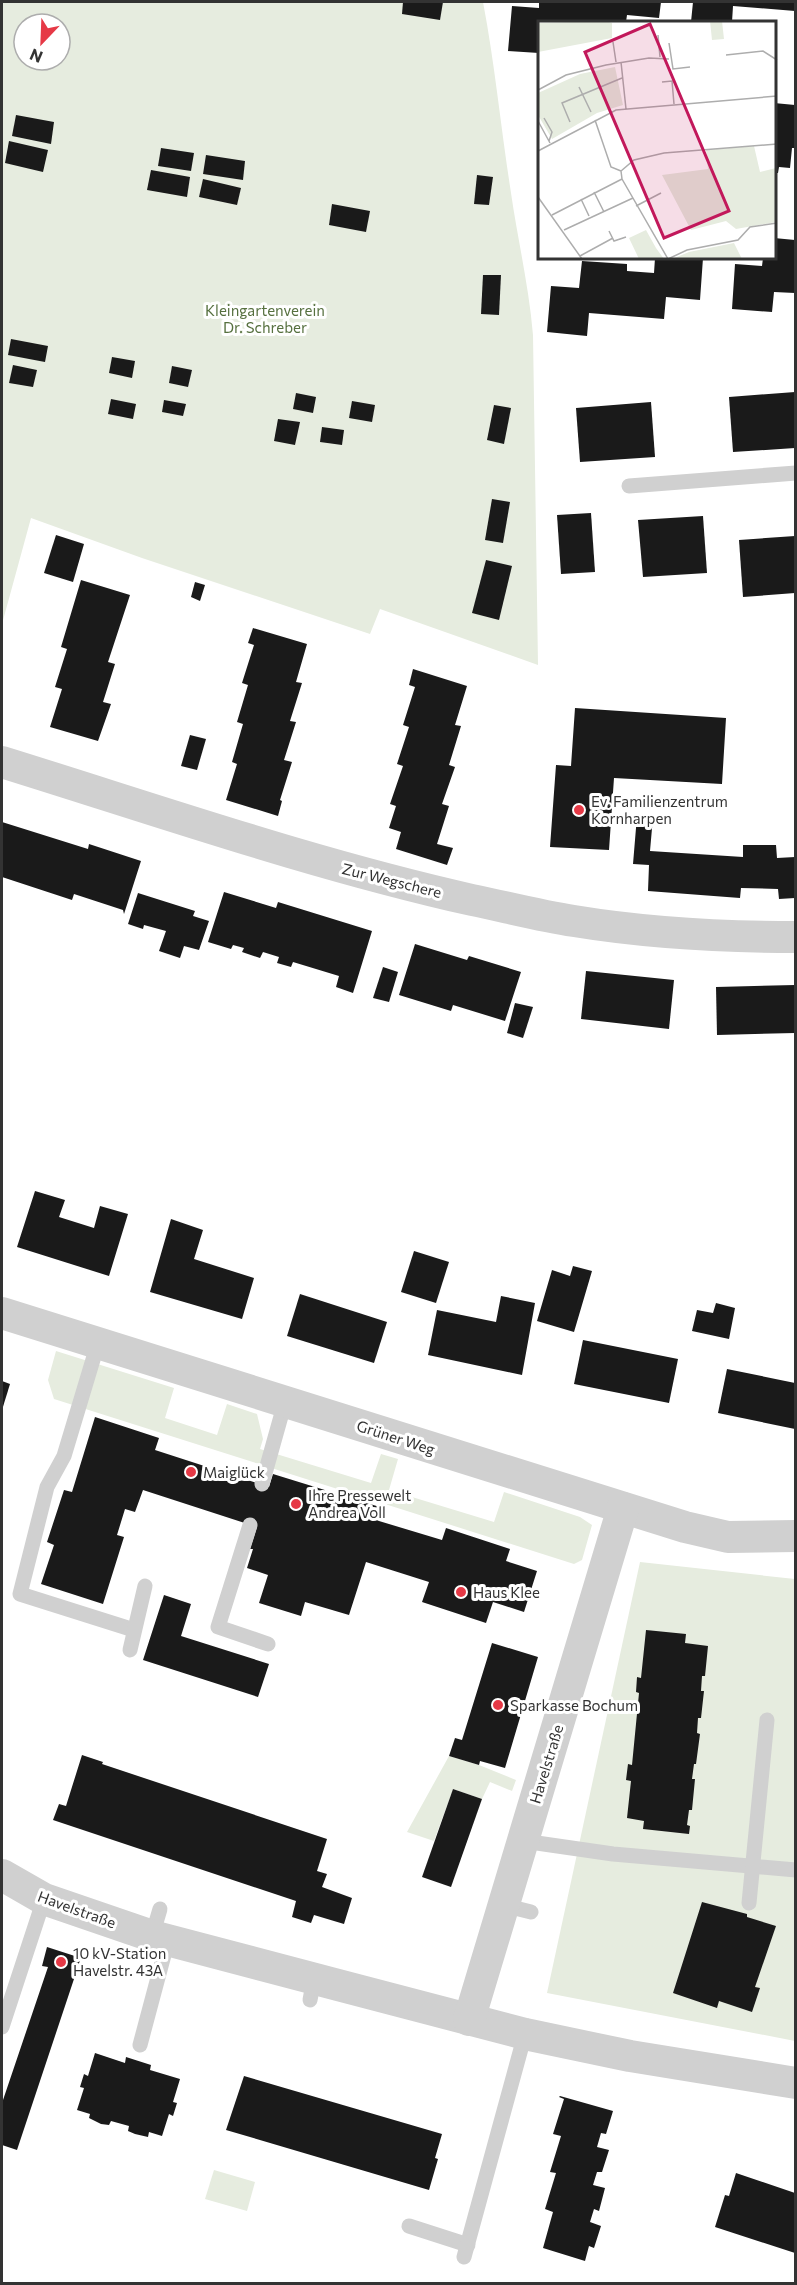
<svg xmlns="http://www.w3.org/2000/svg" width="797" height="2285" font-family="Commissioner,sans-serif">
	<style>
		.green { fill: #e6ecdf; fill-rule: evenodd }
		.building { fill: #1a1a1a }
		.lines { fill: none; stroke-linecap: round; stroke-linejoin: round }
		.lane { stroke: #d0d0d0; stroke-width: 15 }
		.street { stroke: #d0d0d0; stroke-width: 32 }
		.poi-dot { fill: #e63946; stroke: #fff; stroke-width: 2 }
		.labels { text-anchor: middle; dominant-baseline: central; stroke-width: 6; stroke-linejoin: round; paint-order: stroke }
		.park-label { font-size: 15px; fill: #56703f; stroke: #fff }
		.poi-label { font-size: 15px; fill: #333; stroke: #fff; text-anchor: start }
		.street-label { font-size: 15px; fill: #333; stroke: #fff }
		.inset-road { fill: none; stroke: #adadad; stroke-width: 1.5 }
		.view { fill: #c2185b; fill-opacity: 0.15; stroke: #c2185b; stroke-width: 3 }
		.inset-edge { fill: none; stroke: #333; stroke-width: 3 }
	</style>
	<rect width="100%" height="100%" fill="#fff"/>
	<!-- green -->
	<g class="green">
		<path d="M 2,2 L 483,2 C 495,65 501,129 511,193 C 518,241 529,287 533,335 L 538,665 L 380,609 L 370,634 L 142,558 L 31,518 L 2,624 ZM 24,24 L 60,24 L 60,60 L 24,60 Z"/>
		<polygon points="56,1351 174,1388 165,1418 217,1435 227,1404 257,1414 263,1439 260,1449 371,1483 381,1454 398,1459 389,1490 494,1522 504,1492 580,1517 592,1525 582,1560 574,1564 54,1399 48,1380"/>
		<polygon points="640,1562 795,1579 795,2041 547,1993"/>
		<polygon points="449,1756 479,1765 516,1780 512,1791 490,1782 482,1799 453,1789 434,1841 407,1832"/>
		<polygon points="214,2170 255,2182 247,2211 205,2199"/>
	</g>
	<!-- building -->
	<g class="building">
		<polygon points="403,2 443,2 440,20 402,14"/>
		<polygon points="539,2 661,2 659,18 627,15 626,22 539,22 539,53 508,51 512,6 539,8"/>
		<polygon points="693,2 795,2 795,11 733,6 732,22 691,22"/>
		<polygon points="774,103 795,105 795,148 792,148 790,168 779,167 778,173 774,173"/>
		<polygon points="16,115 54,122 51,144 12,136"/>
		<polygon points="9,141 48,150 43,172 5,163"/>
		<polygon points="161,148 194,153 191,171 158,166"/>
		<polygon points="206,155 245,161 243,180 203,174"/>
		<polygon points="151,170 190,177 187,197 147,190"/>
		<polygon points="477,175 493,177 489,205 474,204"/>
		<polygon points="203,179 241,188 237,205 199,197"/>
		<polygon points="332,204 370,211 366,232 329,225"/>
		<polygon points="774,238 795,240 795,293 774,292 772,312 732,309 735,264 762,266 763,258 774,258"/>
		<polygon points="655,258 703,258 700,300 666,297 664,319 589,313 587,336 547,332 551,286 579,288 582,261 627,264 627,271 654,273"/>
		<polygon points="483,275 501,275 499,315 481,314"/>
		<polygon points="11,339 48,346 45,362 8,355"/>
		<polygon points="112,357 135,361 132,378 109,373"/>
		<polygon points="13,365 37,370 33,387 9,383"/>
		<polygon points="172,366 192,370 188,387 169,383"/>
		<polygon points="795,392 795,448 733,452 729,397"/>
		<polygon points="296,393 316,397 313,413 293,409"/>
		<polygon points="111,399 136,404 133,419 108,414"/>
		<polygon points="164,400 186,404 183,416 162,412"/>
		<polygon points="352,401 375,405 372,422 349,418"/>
		<polygon points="651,402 655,457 580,462 576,408"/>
		<polygon points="494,405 511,408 504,444 487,440"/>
		<polygon points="278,419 300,422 295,445 274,441"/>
		<polygon points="322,427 344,430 342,445 320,442"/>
		<polygon points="492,499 510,502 503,543 485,540"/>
		<polygon points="591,513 595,572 561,574 557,515"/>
		<polygon points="703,516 707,573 643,577 638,520"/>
		<polygon points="56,535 84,544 73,582 44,573"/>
		<polygon points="795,536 795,593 743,597 739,540"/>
		<polygon points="486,560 512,566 499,620 472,613"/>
		<polygon points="81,580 130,595 108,662 115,664 103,702 111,704 98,741 50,727 62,689 55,687 67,649 61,647"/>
		<polygon points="195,582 205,585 200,601 191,597"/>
		<polygon points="253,628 307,644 296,682 302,683 290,721 296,722 284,760 292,762 280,800 282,801 278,816 226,800 237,764 232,762 243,724 237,722 248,685 242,683 254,645 248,643"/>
		<polygon points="413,669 467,686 455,725 461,726 449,765 455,767 442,804 449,806 437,844 453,848 447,865 396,849 401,832 389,828 396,806 390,804 403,766 397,764 409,727 403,725 415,687 409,685"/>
		<polygon points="575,708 726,718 722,784 614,778 609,850 550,847 556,765 571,766"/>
		<polygon points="190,735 206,739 197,770 181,766"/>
		<polygon points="637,816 653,817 650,851 743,857 743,845 776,845 777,858 795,857 795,898 779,899 778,889 741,888 740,898 648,891 649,865 633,864"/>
		<polygon points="2,822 88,849 89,844 141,861 124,914 123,910 74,894 72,900 2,877"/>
		<polygon points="224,892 276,908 278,902 372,931 353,993 336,987 339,976 293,962 291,967 277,963 279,957 263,952 260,958 242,952 244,948 233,945 231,949 208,942"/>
		<polygon points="138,893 195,911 193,916 209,921 199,950 184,946 180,958 159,951 166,931 144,925 143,929 128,924"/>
		<polygon points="415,944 467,960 469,956 521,972 505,1021 453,1005 451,1011 399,995"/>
		<polygon points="383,967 398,972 389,1002 373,998"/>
		<polygon points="586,971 674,980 669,1029 581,1019"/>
		<polygon points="795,985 795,1033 717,1035 716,987"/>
		<polygon points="515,1003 533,1007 523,1038 507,1033"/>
		<polygon points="35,1191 65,1200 59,1217 94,1228 100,1206 128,1214 109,1276 17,1247"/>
		<polygon points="171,1219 203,1230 194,1259 254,1278 242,1319 150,1292"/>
		<polygon points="414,1251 449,1262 436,1303 401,1292"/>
		<polygon points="573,1266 592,1271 574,1332 537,1321 552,1270 570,1276"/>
		<polygon points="300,1294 387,1322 374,1363 287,1336"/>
		<polygon points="501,1296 535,1303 522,1375 428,1355 437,1310 496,1322"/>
		<polygon points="716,1303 735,1308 729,1339 692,1331 697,1310 713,1313"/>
		<polygon points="583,1340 678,1359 669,1403 574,1384"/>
		<polygon points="727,1369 795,1383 795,1429 718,1413"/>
		<polygon points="2,1381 10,1384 2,1410"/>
		<polygon points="95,1417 159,1438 155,1450 269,1487 273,1474 383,1508 379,1521 442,1540 446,1528 510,1549 506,1561 537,1571 524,1612 493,1602 486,1623 422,1602 429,1582 366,1562 349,1615 305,1602 301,1616 259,1603 268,1575 247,1568 253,1549 250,1549 257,1527 143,1490 135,1512 125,1509 117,1535 124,1537 103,1604 41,1584 54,1545 47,1542 64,1490 72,1492"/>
		<polygon points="164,1595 191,1604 181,1636 269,1664 258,1697 143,1660"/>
		<polygon points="646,1630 686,1634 685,1643 708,1646 705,1676 702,1676 701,1691 704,1691 701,1718 698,1718 697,1733 700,1734 696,1764 694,1764 692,1779 695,1779 692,1810 689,1810 687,1825 690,1826 689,1834 643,1829 644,1821 627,1818 631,1781 626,1780 628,1764 632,1765 639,1693 636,1692 637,1677 641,1678"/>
		<polygon points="492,1643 538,1657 505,1768 480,1761 479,1765 449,1756 455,1738 462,1740"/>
		<polygon points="82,1755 103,1762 102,1764 327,1839 317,1871 327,1874 322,1887 352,1898 344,1924 314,1915 311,1923 292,1917 296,1901 53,1820 59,1804 66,1806"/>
		<polygon points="453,1789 482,1799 451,1887 422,1877"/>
		<polygon points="702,1902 747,1914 747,1917 776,1926 755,1987 760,1988 752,2012 719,2001 717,2008 673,1993"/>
		<polygon points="47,1947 81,1958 17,2150 2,2145 2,2103 48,1967 42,1966"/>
		<polygon points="95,2053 125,2063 126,2057 151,2065 150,2070 180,2079 173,2102 177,2103 173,2116 169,2114 162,2136 149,2132 148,2137 135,2134 128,2131 129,2126 111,2121 109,2125 101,2124 89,2118 90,2114 77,2110 84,2088 80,2087 84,2074 88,2076"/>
		<polygon points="244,2076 442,2134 435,2158 438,2159 429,2190 226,2130"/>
		<polygon points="560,2096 613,2111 606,2134 601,2133 597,2147 609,2150 602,2172 597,2172 593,2185 605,2188 599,2211 594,2209 590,2222 601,2226 594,2248 589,2246 585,2261 543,2248 553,2212 545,2209 556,2173 550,2172 561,2136 553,2134 564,2099 559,2097"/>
		<polygon points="736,2173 795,2193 795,2253 715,2227 725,2195 729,2196"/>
	</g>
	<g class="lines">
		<!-- lane -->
		<g class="lane">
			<polyline points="629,486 796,473"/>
			<polyline points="98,1343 64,1456 47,1487 20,1594 134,1630"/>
			<polyline points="262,1484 285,1402"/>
			<polyline points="250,1525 218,1627 268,1644"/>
			<polyline points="130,1650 145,1586"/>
			<polyline points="523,1841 613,1854 796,1870"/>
			<polyline points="749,1903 767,1720"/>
			<polyline points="503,1905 531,1912"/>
			<polyline points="152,1936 160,1909"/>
			<polyline points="310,2000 314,1979"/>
			<polyline points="2,2027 44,1899"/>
			<polyline points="140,2045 168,1940"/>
			<polyline points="409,2226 468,2245"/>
			<polyline points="464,2257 525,2034"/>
		</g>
		<!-- street -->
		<g class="street">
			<path d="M 2,762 C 157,810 312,864 472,900 C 506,907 540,916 574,921 C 647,933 722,937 796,937"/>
			<polyline points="2,1313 685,1527 728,1537 796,1536"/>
			<polyline points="2,1875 44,1899 152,1936 338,1985 525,2034 630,2056 796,2083"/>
			<polyline points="469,2020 623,1508"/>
		</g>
	</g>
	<!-- markers -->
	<g class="poi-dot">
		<circle cx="579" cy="810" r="6"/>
		<circle cx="191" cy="1472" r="6"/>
		<circle cx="296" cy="1504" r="6"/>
		<circle cx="461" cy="1592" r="6"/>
		<circle cx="498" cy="1705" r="6"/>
		<circle cx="61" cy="1962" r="6"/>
	</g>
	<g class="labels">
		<!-- park labels -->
		<g class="park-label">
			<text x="265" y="310">Kleingartenverein<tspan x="265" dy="17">Dr. Schreber</tspan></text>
		</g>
		<!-- poi labels -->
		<g class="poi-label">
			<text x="591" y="801">Ev. Familienzentrum<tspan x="591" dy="17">Kornharpen</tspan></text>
			<text x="203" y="1472">Maiglück</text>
			<text x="308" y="1495">Ihre Pressewelt<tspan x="308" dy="17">Andrea Voll</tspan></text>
			<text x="473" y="1592">Haus Klee</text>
			<text x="510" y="1705">Sparkasse Bochum</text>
			<text x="73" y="1953">10 kV-Station<tspan x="73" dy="17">Havelstr. 43A</tspan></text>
		</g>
		<!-- street labels -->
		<g class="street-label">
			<text transform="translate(392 880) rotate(14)">Zur Wegschere</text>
			<text transform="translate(396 1437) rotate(18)">Grüner Weg</text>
			<text transform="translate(546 1764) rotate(-73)">Havelstraße</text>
			<text transform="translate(77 1909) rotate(20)">Havelstraße</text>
		</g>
	</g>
	<!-- overview -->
	<g transform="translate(538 21)">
		<rect width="238" height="238" fill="#fff"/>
		<path d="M 68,0 L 74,2 L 74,17 L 0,31 L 0,2 ZM 172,0 L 184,0 L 186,18 L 174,19 ZM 77,46 L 85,84 L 59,92 L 14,118 L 0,94 L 0,72 L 42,53 ZM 216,125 L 222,151 L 238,147 L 238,201 L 198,208 L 188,200 L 153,209 L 124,154 L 170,148 L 168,129 ZM 108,209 L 118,227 L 126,238 L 101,238 L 91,217 ZM 196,222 L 204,238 L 134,238 L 151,231 Z" fill="#e6ecdf"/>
		<path class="inset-road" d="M 120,14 L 122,36M 75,21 L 78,41M 131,22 L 135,48 L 152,46M 188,34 L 225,30 L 239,39M 83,41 L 88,88M 124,61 L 134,60 L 136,83M 41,66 L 53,91M 0,69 L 28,54 L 68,44 L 111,37 L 131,38M 6,97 L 14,111 L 11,120M 57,99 L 73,146 L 83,150M 0,100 L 12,122M 32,101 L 24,82 L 84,57M 0,130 L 78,89 L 239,75M 83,150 L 96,139 L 126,132 L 239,123M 84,158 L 130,238M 56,171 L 66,191M 0,176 L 44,238M 43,178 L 51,195M 98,185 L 123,172M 14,194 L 84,158 L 83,150M 26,209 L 95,177M 71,210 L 76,220 L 88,216M 42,235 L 75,217M 130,238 L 149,229 L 200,219 L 212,206 L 239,202"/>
		<path class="view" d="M 112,3 L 191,190 L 126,217 L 47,31 Z"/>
		<rect width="238" height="238" class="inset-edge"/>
	</g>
	<!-- border -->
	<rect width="797" height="2285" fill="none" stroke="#333333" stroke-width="6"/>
	<!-- north arrow -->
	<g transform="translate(42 42) rotate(203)"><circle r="28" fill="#ffffff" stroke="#adadad" stroke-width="1.5"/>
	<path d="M0-4.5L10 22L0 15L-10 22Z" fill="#e63946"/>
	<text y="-9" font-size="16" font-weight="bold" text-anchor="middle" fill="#333333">N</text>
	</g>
</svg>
